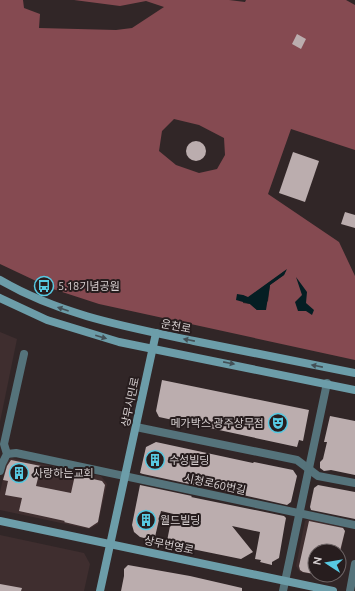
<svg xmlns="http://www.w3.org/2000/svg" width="355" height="591" font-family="Ubuntu,'Noto Sans KR',sans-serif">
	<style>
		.built { fill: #3f2e2f }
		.forest { fill: #854a51; fill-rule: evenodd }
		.water { fill: #051e23 }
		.building { fill: #bbadae }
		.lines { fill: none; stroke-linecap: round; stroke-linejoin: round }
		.street { stroke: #55737b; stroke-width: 8 }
		.secondary { stroke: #6c9da9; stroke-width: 8 }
		.oneway { fill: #435056 }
		.labels { text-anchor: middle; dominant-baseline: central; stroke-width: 4; stroke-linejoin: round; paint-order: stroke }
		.poi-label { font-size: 11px; fill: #d6cfd0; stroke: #271d1e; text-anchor: start }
		.street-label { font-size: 11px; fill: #d6cfd0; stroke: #271d1e }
	</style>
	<rect width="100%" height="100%" fill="#312627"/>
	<!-- built -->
	<g class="built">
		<polygon points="0,332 17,339 0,422"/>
		<polygon points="11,458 101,476 107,484 98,524 89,529 0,510 0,492 7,461"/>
		<polygon points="309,519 343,527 345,531 339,561 339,551 315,551 315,575 300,572 296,566 305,521"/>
		<polygon points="0,535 84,553 90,564 84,591 0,591"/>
	</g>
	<!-- forest -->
	<path class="forest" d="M 0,0 L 23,0 L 24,8 L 40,14 L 39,28 L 116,30 L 132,28 L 164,7 L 146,1 L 120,6 L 74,0 L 229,0 L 245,2 L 246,0 L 346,0 L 355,5 L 355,150 L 291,129 L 268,194 L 339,242 L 355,276 L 355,360 L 99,304 L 53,289 L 0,264 ZM 174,119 L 199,125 L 224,138 L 225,155 L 217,169 L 199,173 L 176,165 L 159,151 L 162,131 ZM 286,270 L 284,275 L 270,285 L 268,301 L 257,310 L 250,304 L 243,303 L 243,295 L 248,298 Z"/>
	<!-- water -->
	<g class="water">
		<polygon points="287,269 284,275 270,285 266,310 257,310 250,304 236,300 237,294 243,295 248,297"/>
		<polygon points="296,277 307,292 306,303 314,310 312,315 306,311 298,311 295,302 302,295"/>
	</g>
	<!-- building -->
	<g class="building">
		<polygon points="297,34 306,39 301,49 292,44"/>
		<circle cx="196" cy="151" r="10"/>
		<polygon points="293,152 319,161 305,202 279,193"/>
		<polygon points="345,212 355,215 355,228 341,224"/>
		<polygon points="162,380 309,410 303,441 299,440 297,447 159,417 156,411"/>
		<polygon points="330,416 355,421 355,475 331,470 324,471 320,468 320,462 323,459 327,442 324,442"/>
		<polygon points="156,442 253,463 254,462 293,470 297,476 291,502 287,505 194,484 194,485 143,474 140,473 146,447"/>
		<polygon points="11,460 41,466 36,486 71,493 75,475 102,481 105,485 98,522 89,528 64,522 65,521 19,511 22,498 5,495 8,481 3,480 7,466"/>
		<polygon points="140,485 192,496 191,497 284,516 286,518 285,523 279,558 272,562 272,565 260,562 261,560 255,559 260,532 232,526 253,552 241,559 192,549 193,547 167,541 170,526 186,517 161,511 155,537 152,540 140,537 134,532 132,525"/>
		<polygon points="318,485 355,492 355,519 311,510 310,507 314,488"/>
		<polygon points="309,521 343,528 345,531 340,551 315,551 315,573 314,574 303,572 300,570 299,566"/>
		<polygon points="128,565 190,576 242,588 242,591 121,591 124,576 124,569"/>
		<polygon points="0,584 22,588 21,591 0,591"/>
	</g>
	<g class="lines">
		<!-- street -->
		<g class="street">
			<polyline points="136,427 297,460 318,476 355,483"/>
			<polyline points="7,454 16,453 355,525"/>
			<polyline points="0,471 2,464 7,454 4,444 24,354"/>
			<polyline points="283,591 327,383"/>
			<polyline points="350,591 355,564"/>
		</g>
		<!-- secondary -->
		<g class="secondary">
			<path d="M 0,280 C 60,315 127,327 194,341 C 247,352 301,362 355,373"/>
			<polyline points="0,298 47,320 119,342 355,390"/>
			<polyline points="0,521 333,591"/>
			<polyline points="100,591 156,333"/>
		</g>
	</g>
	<!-- one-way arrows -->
	<defs><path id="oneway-solid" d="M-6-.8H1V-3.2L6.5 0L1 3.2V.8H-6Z"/></defs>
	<g class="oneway">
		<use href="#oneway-solid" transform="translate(63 309) rotate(-161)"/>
		<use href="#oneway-solid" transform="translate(101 337) rotate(16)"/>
		<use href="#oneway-solid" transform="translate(189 340) rotate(-169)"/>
		<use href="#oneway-solid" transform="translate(229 363) rotate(11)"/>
		<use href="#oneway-solid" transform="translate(317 366) rotate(-169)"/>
	</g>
	<!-- icons -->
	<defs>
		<g id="bus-ring" transform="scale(1)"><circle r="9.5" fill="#271d1e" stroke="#57c9e2" stroke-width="1.5"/><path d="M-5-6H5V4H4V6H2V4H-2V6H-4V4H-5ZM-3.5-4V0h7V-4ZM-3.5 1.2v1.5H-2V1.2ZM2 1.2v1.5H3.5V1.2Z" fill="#57c9e2"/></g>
		<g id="theatre-ring" transform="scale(1)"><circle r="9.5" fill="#271d1e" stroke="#57c9e2" stroke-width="1.5"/><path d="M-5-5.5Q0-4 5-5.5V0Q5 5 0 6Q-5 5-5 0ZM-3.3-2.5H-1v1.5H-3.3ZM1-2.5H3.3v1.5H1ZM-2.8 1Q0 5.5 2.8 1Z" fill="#57c9e2"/></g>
		<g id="building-ring" transform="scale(1)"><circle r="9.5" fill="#271d1e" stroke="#57c9e2" stroke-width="1.5"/><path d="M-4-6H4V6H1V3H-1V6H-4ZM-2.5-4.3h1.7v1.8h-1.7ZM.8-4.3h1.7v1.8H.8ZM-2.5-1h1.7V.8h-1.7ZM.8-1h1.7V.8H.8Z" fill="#57c9e2"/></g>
	</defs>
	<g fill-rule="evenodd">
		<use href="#bus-ring" x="44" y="286"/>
		<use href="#theatre-ring" x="278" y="423"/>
		<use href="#building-ring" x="155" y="460"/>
		<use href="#building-ring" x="19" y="473"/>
		<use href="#building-ring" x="146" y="520"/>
	</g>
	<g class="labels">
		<!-- poi labels -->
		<g class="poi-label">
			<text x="58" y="286">5.18기념공원</text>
			<text x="264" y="423" text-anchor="end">메가박스 광주상무점</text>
			<text x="169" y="460">수성빌딩</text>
			<text x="33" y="473">사랑하는교회</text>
			<text x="160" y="520">월드빌딩</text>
		</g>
		<!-- street labels -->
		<g class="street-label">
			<text transform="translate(176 326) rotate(11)">운천로</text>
			<text transform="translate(130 402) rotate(-78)">상무시민로</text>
			<text transform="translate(215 484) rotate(12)">시청로60번길</text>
			<text transform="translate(169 545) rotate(12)">상무번영로</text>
		</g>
	</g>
	<!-- north arrow -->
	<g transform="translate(327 563) rotate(282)"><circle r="19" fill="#271d1e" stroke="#6d6465"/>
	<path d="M0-3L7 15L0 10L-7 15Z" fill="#57c9e2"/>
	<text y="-6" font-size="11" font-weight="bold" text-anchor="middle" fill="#d6cfd0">N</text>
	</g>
</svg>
